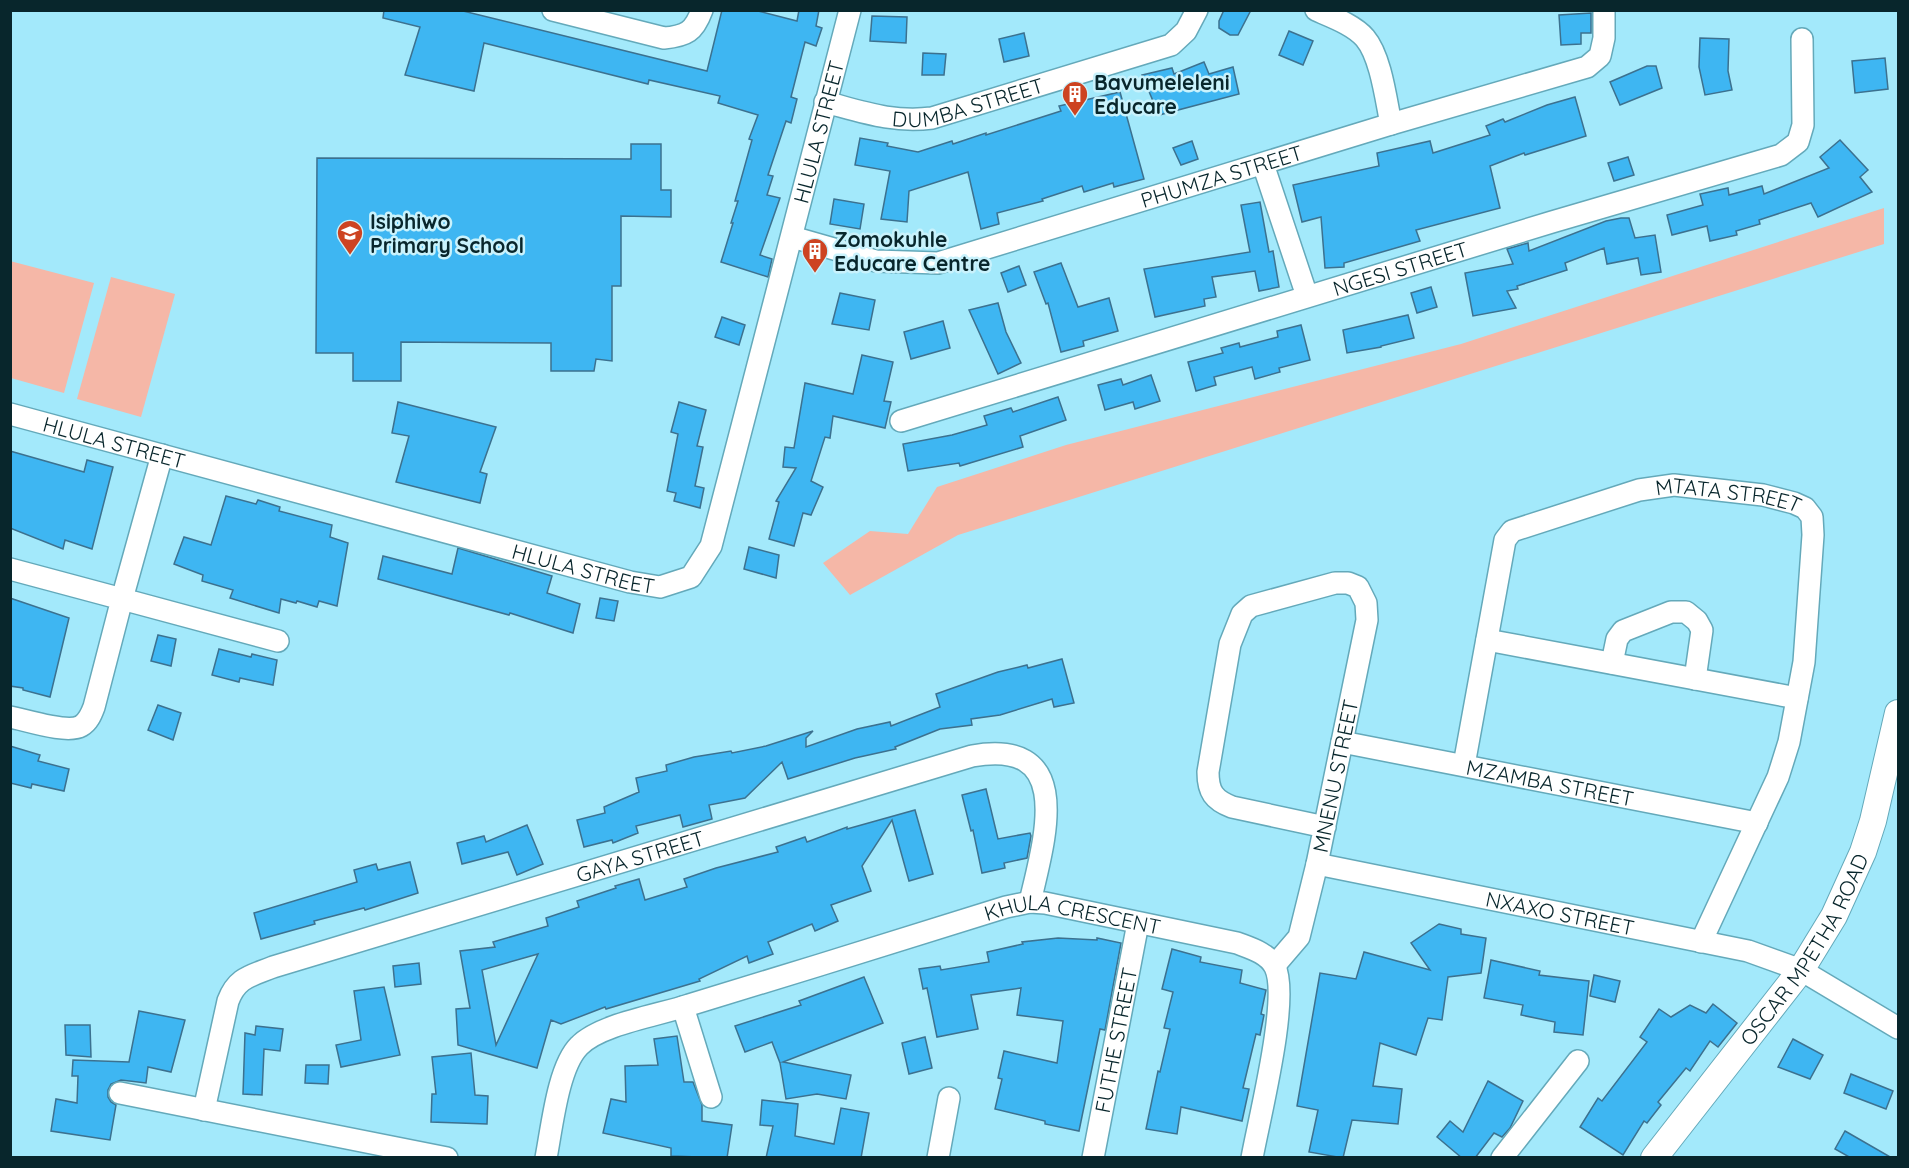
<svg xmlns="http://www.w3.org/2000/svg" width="1909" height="1168" font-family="Quicksand,sans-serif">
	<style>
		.green { fill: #f5b7a7 }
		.building { fill: #3eb6f2; stroke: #3c718f; stroke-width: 1.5; fill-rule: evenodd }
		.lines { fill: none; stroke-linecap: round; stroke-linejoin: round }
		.minor-casing { stroke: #64a9ba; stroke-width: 24 }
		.tertiary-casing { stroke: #64a9ba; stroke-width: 28 }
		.minor { stroke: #fff; stroke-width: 21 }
		.tertiary { stroke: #fff; stroke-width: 26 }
		.labels { text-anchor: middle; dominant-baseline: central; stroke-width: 5; stroke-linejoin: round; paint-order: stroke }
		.poi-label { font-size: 21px; font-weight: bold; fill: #08262c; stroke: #c9f2fc; text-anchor: start }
		.street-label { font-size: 21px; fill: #08262c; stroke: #c9f2fc }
	</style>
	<rect width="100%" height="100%" fill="#a3e9fb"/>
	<!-- green -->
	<g class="green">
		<polygon points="1884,208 1884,244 958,535 850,595 823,563 870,531 908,534 937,487 1066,445 1461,344"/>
		<polygon points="10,261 94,283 64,393 11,378"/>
		<polygon points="111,277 175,294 141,417 77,399"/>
	</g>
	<!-- building -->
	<g class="building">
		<polygon points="384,10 459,10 707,71 722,10 754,10 797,21 799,10 819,10 816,26 822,28 816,46 805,42 791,97 797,99 791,123 786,121 768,175 773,176 767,195 780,198 760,255 772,259 768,277 721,262 733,223 731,223 738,201 735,201 752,140 749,139 758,115 718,103 720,96 649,80 648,84 484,43 474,91 405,75 420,27 383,18"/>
		<polygon points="1224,10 1251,10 1238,35 1230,35 1219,28 1219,21"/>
		<polygon points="1591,13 1591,33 1581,33 1581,44 1561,45 1559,15"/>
		<polygon points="872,16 907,17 906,43 870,41"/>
		<polygon points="1289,31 1313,41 1303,65 1279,55"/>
		<polygon points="1024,33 1029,56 1004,62 999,39"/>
		<polygon points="1700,38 1729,39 1728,71 1732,90 1705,95 1699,67"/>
		<polygon points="923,53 946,54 944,75 922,75"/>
		<polygon points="1885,58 1888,89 1855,93 1852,61"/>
		<polygon points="1204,62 1209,74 1233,67 1239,94 1159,115 1142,75 1172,68 1174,74"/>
		<polygon points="1647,66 1656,66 1662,88 1620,105 1610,82"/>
		<polygon points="1120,92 1144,179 1114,187 1113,183 1084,192 1082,186 1042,199 1043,201 997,213 999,224 981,229 968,172 909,191 907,222 881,219 890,171 855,165 860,138 888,143 887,146 918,152 952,141 953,144 986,133 986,135 1061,111 1059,106"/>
		<polygon points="1575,97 1586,136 1525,155 1524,153 1490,166 1500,208 1416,230 1420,241 1344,263 1344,267 1325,268 1321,217 1302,222 1293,185 1379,166 1377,153 1430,141 1433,153 1490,135 1486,126 1503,119 1505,122 1547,105"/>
		<polygon points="1840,140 1868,170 1860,177 1872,192 1818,217 1811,203 1759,220 1760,224 1736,231 1737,235 1710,241 1707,226 1672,235 1667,215 1703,205 1700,194 1728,188 1729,195 1762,186 1764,194 1829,168 1820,157"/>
		<polygon points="1192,141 1198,159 1181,165 1173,148"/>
		<polygon points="631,144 661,144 661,190 671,190 671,217 621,216 621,286 612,286 612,361 596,359 594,371 551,371 551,343 401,342 401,381 353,381 353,353 316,353 317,158 631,159"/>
		<polygon points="1628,157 1634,175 1614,181 1608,163"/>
		<polygon points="834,199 864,204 860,229 830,224"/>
		<polygon points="1260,202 1269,252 1273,251 1279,287 1259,291 1255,271 1212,277 1216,297 1204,299 1205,306 1155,317 1144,269 1250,252 1241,205"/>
		<polygon points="1621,218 1629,218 1635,238 1655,235 1661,272 1641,275 1638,258 1607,264 1604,248 1565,263 1567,270 1517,286 1518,289 1507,291 1516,308 1473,316 1465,273 1513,264 1507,249 1528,243 1529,251 1606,221"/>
		<polygon points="1061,263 1078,307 1109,298 1118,331 1083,341 1084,346 1061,352 1048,303 1046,304 1034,272"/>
		<polygon points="1019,266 1026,285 1008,292 1001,273"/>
		<polygon points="1431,287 1437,307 1417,313 1411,293"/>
		<polygon points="840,293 875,300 869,330 832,324"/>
		<polygon points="998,303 1006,332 1021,363 998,374 969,310"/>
		<polygon points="1408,315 1414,338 1381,346 1381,347 1347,353 1343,330"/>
		<polygon points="722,317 745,325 739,345 715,337"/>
		<polygon points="943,321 950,348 911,359 904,332"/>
		<polygon points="1301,325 1310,360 1279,368 1280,372 1255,379 1252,367 1214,377 1216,385 1196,391 1188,362 1223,353 1221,348 1239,343 1240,347 1278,337 1277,331"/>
		<polygon points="862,355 893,362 884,401 891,402 885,428 833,416 830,438 825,437 811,481 823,487 811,515 803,513 794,546 769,539 779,502 776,501 796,468 783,467 785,447 794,448 805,383 853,394"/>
		<polygon points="1151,375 1160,401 1135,409 1133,402 1105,410 1098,385 1121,379 1123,385"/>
		<polygon points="1058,397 1066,420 1020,436 1023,447 960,466 959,463 908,471 903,444 952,435 987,425 984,416 1011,408 1013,412"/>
		<polygon points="398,402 496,427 480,472 487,474 480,503 396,482 409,436 392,433"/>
		<polygon points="679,402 706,410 697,446 703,447 695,486 704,488 700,508 674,501 676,493 667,491 678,434 671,432"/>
		<polygon points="10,451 84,472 87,460 113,467 92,549 65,540 63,549 10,528"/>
		<polygon points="226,496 256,504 258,500 280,507 279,511 332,525 330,537 348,543 337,606 319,601 317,607 297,601 296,603 281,599 279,613 230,598 233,590 202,581 203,575 174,564 184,537 211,545"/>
		<polygon points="749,547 779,555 776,578 744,569"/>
		<polygon points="458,548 552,576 547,593 580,604 573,633 510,613 509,615 378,579 383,556 452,574"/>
		<polygon points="10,598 69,618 50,697 23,690 23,688 10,686"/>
		<polygon points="600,598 618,601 614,621 596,618"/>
		<polygon points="158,635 176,639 171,666 151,661"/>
		<polygon points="219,649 251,657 252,654 277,660 273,685 240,678 239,682 212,675"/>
		<polygon points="1062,659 1074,703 1054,707 1052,699 1000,715 971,719 972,725 940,729 895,747 896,749 855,758 788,779 782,762 745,798 709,805 712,819 683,827 680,815 636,826 638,833 613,843 612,840 584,847 577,820 605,813 604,807 639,792 636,778 667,771 666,765 694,757 731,751 732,753 766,746 813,731 806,738 806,747 857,729 890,722 891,726 940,707 936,694 998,672 1027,665 1028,668"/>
		<polygon points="158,705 181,713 173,740 148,730"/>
		<polygon points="10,746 40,755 38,761 69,769 64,791 32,784 31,788 10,783"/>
		<polygon points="986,789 998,839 1030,833 1031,836 1027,858 1004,863 1005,868 982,873 973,830 971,831 962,795"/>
		<path d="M 915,810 L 933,874 L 909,881 L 892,820 L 862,866 L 871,891 L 831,905 L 838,921 L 815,931 L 812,924 L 768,942 L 773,954 L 749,963 L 747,956 L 699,979 L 700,981 L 606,1009 L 605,1007 L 561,1024 L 551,1020 L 537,1068 L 458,1045 L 456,1009 L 470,1008 L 460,951 L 495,947 L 493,942 L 548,926 L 546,918 L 579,907 L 577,901 L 616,888 L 615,886 L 639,879 L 645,900 L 687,887 L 684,879 L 716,868 L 778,852 L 776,847 L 805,837 L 807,842 L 847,827 L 847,829 ZM 538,954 L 496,1045 L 482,970 Z"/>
		<polygon points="527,825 543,864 517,875 508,852 462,864 457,843 484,836 486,842"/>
		<polygon points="410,862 418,893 365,910 364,908 314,921 315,924 261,939 254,913 357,882 354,870 376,864 378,870"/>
		<polygon points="1439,924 1461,929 1461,934 1486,938 1481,973 1448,977 1442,1020 1428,1018 1416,1055 1380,1043 1373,1086 1402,1089 1398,1124 1352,1120 1343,1158 1309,1152 1318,1110 1297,1106 1320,973 1356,979 1364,952 1430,970 1411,943"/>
		<polygon points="1058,938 1097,940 1097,938 1121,943 1105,1030 1100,1029 1079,1131 1045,1124 1045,1121 995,1109 1002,1079 998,1078 1004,1051 1057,1063 1063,1021 1017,1015 1021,988 971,995 978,1029 937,1037 927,988 923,989 919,969 940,966 941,970 989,962 987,952 1023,944 1022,942"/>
		<polygon points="1172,949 1201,957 1200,962 1242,970 1240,983 1266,990 1261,1014 1264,1015 1260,1035 1256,1034 1243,1088 1249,1089 1242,1121 1181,1107 1177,1134 1146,1129 1158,1071 1160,1072 1170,1029 1164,1028 1173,992 1162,989"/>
		<polygon points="1491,960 1540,971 1539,975 1589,981 1583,1035 1554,1032 1555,1022 1521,1015 1523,1005 1484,998"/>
		<polygon points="419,963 421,984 395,987 393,966"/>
		<polygon points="1594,975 1620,981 1615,1002 1590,996"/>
		<polygon points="864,977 883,1023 783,1062 851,1075 846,1099 817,1094 786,1099 780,1063 772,1042 745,1052 735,1026 801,1005 799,1001"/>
		<polygon points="384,987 400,1055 341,1067 336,1045 361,1040 354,991"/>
		<polygon points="1713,1004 1737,1023 1718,1047 1710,1041 1690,1071 1686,1068 1658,1102 1661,1105 1647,1123 1644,1121 1623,1155 1580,1127 1598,1098 1602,1101 1647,1042 1640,1037 1659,1009 1671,1017 1690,1005 1706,1013"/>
		<polygon points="139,1011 185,1020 171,1072 148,1067 146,1083 121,1080 111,1084 108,1090 108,1097 111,1102 116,1105 110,1140 51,1131 56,1099 77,1103 78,1076 72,1076 73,1060 129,1062"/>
		<polygon points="65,1025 90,1025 91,1057 66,1055"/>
		<polygon points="256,1026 283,1029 280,1051 264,1049 262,1095 243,1094 245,1033 255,1035"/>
		<polygon points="677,1036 684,1082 693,1082 702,1105 702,1121 732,1125 727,1158 671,1156 671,1148 603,1133 611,1099 626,1102 625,1066 658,1065 654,1039"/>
		<polygon points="925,1037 932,1068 909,1074 902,1043"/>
		<polygon points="1793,1039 1823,1055 1810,1079 1778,1067"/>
		<polygon points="471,1053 475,1095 488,1096 487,1124 431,1122 432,1094 436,1094 432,1057"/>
		<polygon points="306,1065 329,1065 328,1084 305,1083"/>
		<polygon points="1851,1074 1893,1091 1886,1109 1844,1093"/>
		<polygon points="1488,1081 1523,1101 1510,1128 1502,1137 1494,1133 1475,1158 1462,1158 1437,1137 1450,1121 1463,1132"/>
		<polygon points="762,1100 798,1104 795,1136 834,1144 841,1108 869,1113 861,1158 766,1158 773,1126 760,1125"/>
		<polygon points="1845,1131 1892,1158 1851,1158 1835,1149"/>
	</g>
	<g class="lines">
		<!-- minor casing -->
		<g class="minor-casing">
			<g id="minor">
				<path d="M 553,10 L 664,38 C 686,36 694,32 702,10"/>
				<path d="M 1316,10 C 1332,17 1354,25 1365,38 C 1381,57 1386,100 1391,124"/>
				<path id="s1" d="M 825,102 C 863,112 893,123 932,118 L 1171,45 L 1186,31 L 1197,10"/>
				<polyline points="1263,164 1307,296"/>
				<path id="s2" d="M 792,237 L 876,261 L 938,263 L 1391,124 L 1587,67 L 1600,56 L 1604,38 L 1604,10"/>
				<path id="s3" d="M 10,414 L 630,582 L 660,587 L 691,577 L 711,546 L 850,10"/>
				<path id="s4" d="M 901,421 L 1552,222 L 1781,155 L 1798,142 L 1803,125 L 1802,39"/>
				<polyline points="162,455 122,599 278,641"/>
				<path d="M 10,569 L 122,599 L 94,707 C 91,715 88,722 81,726 C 67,734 26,720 10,717"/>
				<polyline points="1487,640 1797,698"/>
				<polyline points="1612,663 1617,639 1623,631 1671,612 1686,612 1697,621 1702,630 1695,679"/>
				<path id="s5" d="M 1342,742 L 1757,823"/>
				<path id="s6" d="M 1464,765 L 1505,540 L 1512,531 L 1639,490 L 1674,485 L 1763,495 L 1794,503 L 1805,508 L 1812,517 L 1813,535 L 1804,662 L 1789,742 L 1778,777 L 1701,942"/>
				<path id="s7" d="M 1317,864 L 1748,951 L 1801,970 L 1898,1028"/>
				<path id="s8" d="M 1275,965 L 1299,937 L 1317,864 L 1367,620 L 1366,603 L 1358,587 L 1348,583 L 1335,583 L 1251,606 L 1242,614 L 1230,644 L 1208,772 C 1208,792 1214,800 1232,807 L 1325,827"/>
				<polyline points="683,1007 711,1097"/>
				<polyline points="120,1093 447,1158"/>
				<path id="s9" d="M 204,1110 L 228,1001 C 237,977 251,976 273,967 L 972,756 C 1077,737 1044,841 1030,902"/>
				<path id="s10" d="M 546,1158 C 552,1127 558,1067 579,1046 C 600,1024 660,1015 689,1005 C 795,973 900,940 1006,907 L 1030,902 L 1045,903 L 1237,943 C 1250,948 1268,953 1275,967 C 1290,998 1259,1119 1252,1158"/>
				<polyline points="938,1158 949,1098"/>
				<path id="s11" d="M 1093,1158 L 1138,923"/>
				<polyline points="1502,1158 1578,1061"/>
			</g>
		</g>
		<!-- tertiary casing -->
		<g class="tertiary-casing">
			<g id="tertiary">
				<path id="s12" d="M 1654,1158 L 1801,970 L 1834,916 L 1863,852 L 1873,821 L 1898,713"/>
			</g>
		</g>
		<!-- minor -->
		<use href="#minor" class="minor"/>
		<!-- tertiary -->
		<use href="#tertiary" class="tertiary"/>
	</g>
	<!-- icons -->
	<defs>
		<g id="building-pin" transform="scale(1.35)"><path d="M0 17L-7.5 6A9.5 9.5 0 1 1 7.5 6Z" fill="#cd4321" stroke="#c9f2fc"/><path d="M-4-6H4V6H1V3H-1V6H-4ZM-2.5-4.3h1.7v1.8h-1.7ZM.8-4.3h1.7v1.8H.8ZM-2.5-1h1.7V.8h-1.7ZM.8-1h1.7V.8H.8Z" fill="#fff"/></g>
		<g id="school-pin" transform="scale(1.35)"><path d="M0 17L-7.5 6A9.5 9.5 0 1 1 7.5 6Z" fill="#cd4321" stroke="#c9f2fc"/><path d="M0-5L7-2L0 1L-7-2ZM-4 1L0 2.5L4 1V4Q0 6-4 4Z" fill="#fff"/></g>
	</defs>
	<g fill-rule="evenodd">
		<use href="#building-pin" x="1075" y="94"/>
		<use href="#school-pin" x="350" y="233"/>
		<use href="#building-pin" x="815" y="251"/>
	</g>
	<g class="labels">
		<!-- poi labels -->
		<g class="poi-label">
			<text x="1094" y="82">Bavumeleleni<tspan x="1094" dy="24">Educare</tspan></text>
			<text x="370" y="221">Isiphiwo<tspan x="370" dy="24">Primary School</tspan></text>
			<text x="834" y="239">Zomokuhle<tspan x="834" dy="24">Educare Centre</tspan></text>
		</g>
		<!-- street labels -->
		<g class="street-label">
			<text stroke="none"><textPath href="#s1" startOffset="147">DUMBA STREET</textPath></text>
			<text stroke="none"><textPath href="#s3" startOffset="1170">HLULA STREET</textPath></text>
			<text stroke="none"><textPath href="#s2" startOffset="446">PHUMZA STREET</textPath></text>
			<text stroke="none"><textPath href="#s4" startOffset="522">NGESI STREET</textPath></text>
			<text stroke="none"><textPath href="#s3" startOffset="108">HLULA STREET</textPath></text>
			<text stroke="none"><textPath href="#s6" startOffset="464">MTATA STREET</textPath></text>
			<text stroke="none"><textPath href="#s3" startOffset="594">HLULA STREET</textPath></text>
			<text stroke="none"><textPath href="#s8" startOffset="202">MNENU STREET</textPath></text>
			<text stroke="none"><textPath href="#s5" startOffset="212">MZAMBA STREET</textPath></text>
			<text stroke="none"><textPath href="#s9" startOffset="554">GAYA STREET</textPath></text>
			<text stroke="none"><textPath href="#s7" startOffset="248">NXAXO STREET</textPath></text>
			<text stroke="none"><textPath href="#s10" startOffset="636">KHULA CRESCENT</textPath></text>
			<text stroke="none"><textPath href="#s12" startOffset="258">OSCAR MPETHA ROAD</textPath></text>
			<text stroke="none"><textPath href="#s11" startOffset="120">FUTHE STREET</textPath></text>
		</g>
	</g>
	<!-- border -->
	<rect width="1909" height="1168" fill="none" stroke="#08262c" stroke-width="24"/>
</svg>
